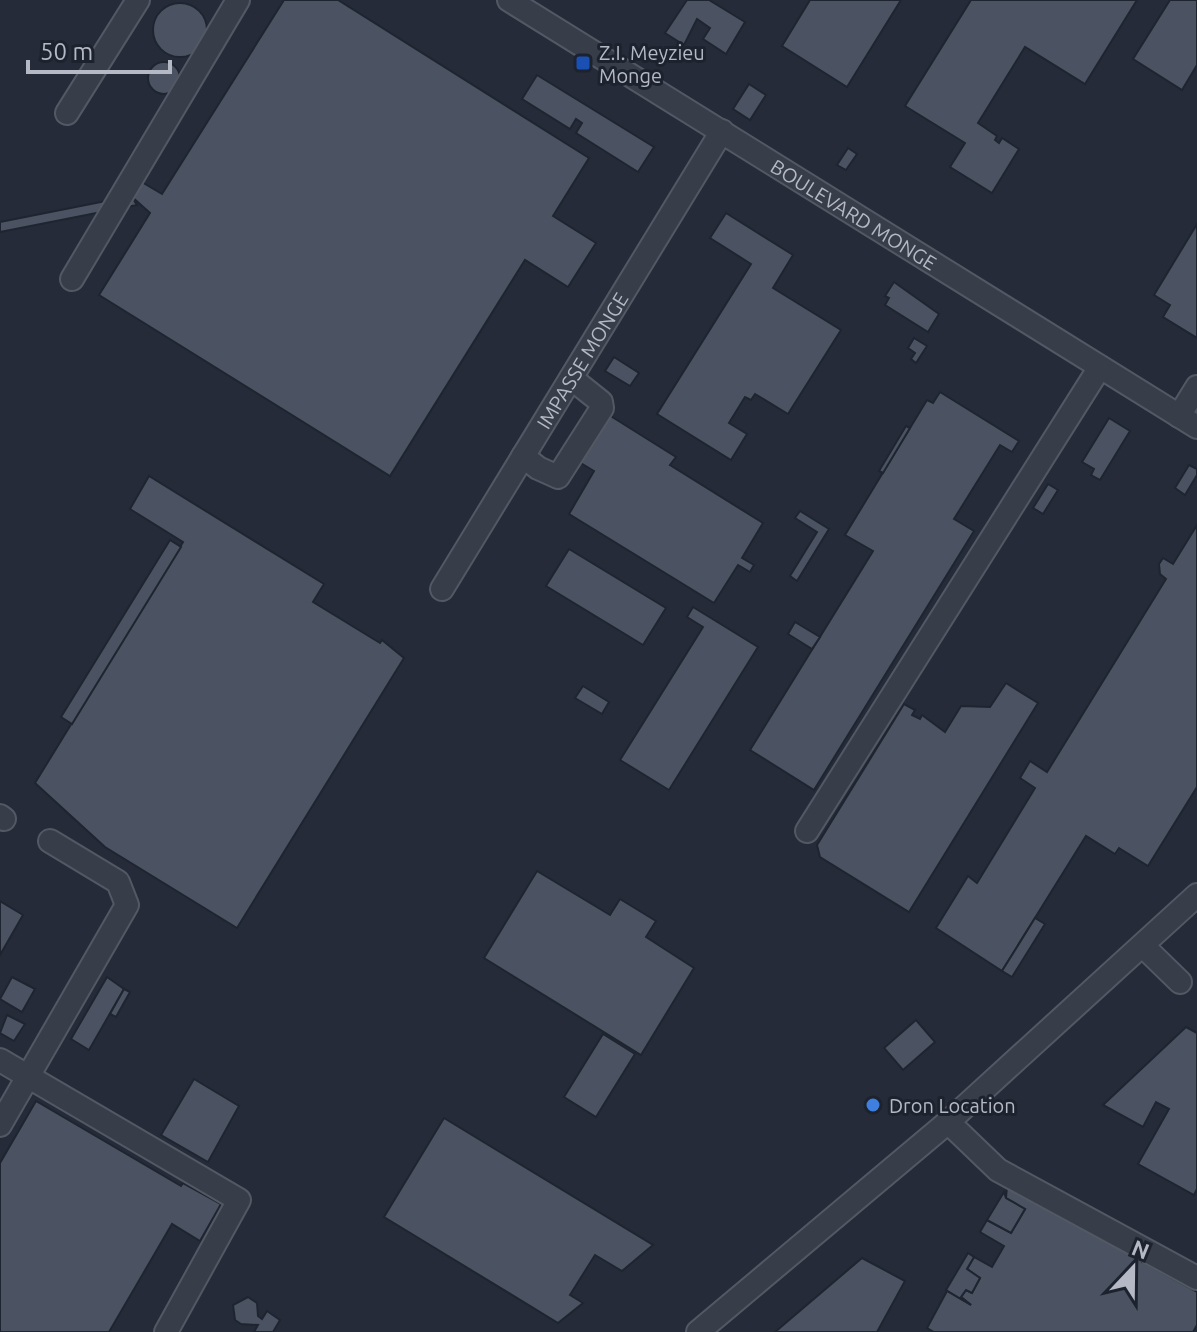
<svg xmlns="http://www.w3.org/2000/svg" width="1197" height="1332" font-family="Ubuntu,sans-serif">
	<style>
		.building { fill: #4b5362; stroke: #1f2530; stroke-width: 2 }
		.lines { fill: none; stroke-linecap: round; stroke-linejoin: round }
		.minor-casing { stroke: #535964; stroke-width: 26 }
		.minor { stroke: #383e49; stroke-width: 22 }
		.transit-dot { fill: #1a4fb4; stroke: #1d232e; stroke-width: 3 }
		.shop-dot { fill: #3f7fe0; stroke: #1d232e; stroke-width: 3 }
		.labels { text-anchor: middle; dominant-baseline: central; stroke-width: 6; stroke-linejoin: round; paint-order: stroke }
		.poi-label { font-size: 20px; fill: #b4b9c5; stroke: #1d232e; text-anchor: start }
		.street-label { font-size: 20px; fill: #b4b9c5; stroke: #1d232e }
	</style>
	<rect width="100%" height="100%" fill="#252b39"/>
	<!-- building -->
	<g class="building">
		<polygon points="284,0 338,0 589,158 553,216 596,243 568,287 525,260 390,476 99,295 150,213 131,196 140,181 162,194"/>
		<polygon points="687,0 709,0 745,22 726,54 703,39 710,28 697,19 684,45 665,33"/>
		<polygon points="810,0 901,0 847,87 782,46"/>
		<polygon points="971,0 1137,0 1085,84 1025,47 978,123 997,136 995,140 999,143 1002,138 1019,149 992,193 950,167 965,143 905,106"/>
		<polygon points="1170,0 1197,0 1197,65 1182,90 1133,59"/>
		<circle cx="180" cy="30" r="27"/>
		<circle cx="164" cy="78" r="16"/>
		<polygon points="537,75 654,147 638,172 576,133 582,123 576,119 570,129 522,99"/>
		<polygon points="749,84 766,95 750,120 733,109"/>
		<polygon points="848,148 857,154 846,170 837,165"/>
		<polygon points="131,196 137,205 0,232 0,222"/>
		<polygon points="726,213 793,255 773,288 841,330 788,414 755,394 751,400 745,397 729,423 747,434 731,460 657,414 751,264 710,238"/>
		<polygon points="1197,224 1197,338 1163,317 1170,305 1154,295"/>
		<polygon points="894,282 939,314 928,332 885,305 889,298 885,296"/>
		<polygon points="914,338 927,346 916,363 911,359 915,353 908,348"/>
		<polygon points="614,357 639,373 630,386 605,371"/>
		<polygon points="940,392 1019,441 1012,452 1000,445 954,519 974,531 814,790 750,750 873,551 845,535 927,400 933,403"/>
		<polygon points="609,415 676,457 670,465 763,523 742,558 754,565 750,572 738,565 714,603 569,514 594,471 579,462"/>
		<polygon points="1109,418 1130,431 1100,480 1091,475 1094,469 1082,462"/>
		<polygon points="906,426 910,428 883,473 879,471"/>
		<polygon points="1189,465 1197,469 1197,475 1185,495 1175,488"/>
		<polygon points="149,476 324,584 313,602 380,643 382,640 404,658 237,928 105,847 35,783 183,542 130,509"/>
		<polygon points="1048,484 1058,490 1043,514 1033,508"/>
		<polygon points="800,511 829,529 797,581 790,576 817,532 795,518"/>
		<polygon points="1197,525 1197,787 1148,866 1119,848 1115,854 1086,836 1002,971 936,928 968,876 977,883 1035,788 1020,778 1030,761 1047,772 1166,579 1160,574 1159,564 1163,558 1173,564"/>
		<polygon points="170,540 181,547 72,724 61,717"/>
		<polygon points="569,549 666,608 643,645 546,586"/>
		<polygon points="693,607 758,647 669,790 620,760 703,627 687,617"/>
		<polygon points="795,622 820,637 812,649 788,634"/>
		<polygon points="1006,683 1038,703 909,912 820,857 817,845 904,704 915,710 912,715 920,719 922,715 945,732 961,706 990,707"/>
		<polygon points="583,686 609,702 602,714 575,698"/>
		<polygon points="537,871 610,915 620,899 656,921 646,937 694,968 641,1055 484,958"/>
		<polygon points="0,901 23,915 0,955"/>
		<polygon points="1035,918 1045,924 1012,977 1002,971"/>
		<polygon points="12,977 35,989 22,1012 0,999"/>
		<polygon points="107,977 124,989 89,1050 71,1039"/>
		<polygon points="124,989 130,992 116,1017 110,1014"/>
		<polygon points="7,1015 25,1024 14,1041 0,1033"/>
		<polygon points="916,1020 935,1042 903,1070 884,1048"/>
		<polygon points="1186,1027 1197,1033 1197,1189 1194,1195 1138,1164 1169,1109 1156,1102 1143,1127 1103,1105"/>
		<polygon points="603,1034 635,1054 596,1117 564,1097"/>
		<polygon points="194,1079 239,1106 208,1162 161,1135"/>
		<polygon points="36,1101 181,1186 183,1183 221,1204 200,1241 172,1224 109,1332 0,1332 0,1163"/>
		<polygon points="444,1118 653,1245 622,1271 595,1255 570,1295 583,1303 558,1323 384,1217"/>
		<polygon points="1007,1186 1197,1292 1197,1325 1193,1332 934,1332 927,1328 947,1291 971,1305 961,1297 966,1290 972,1293 980,1278 967,1269 974,1257 992,1267 1004,1246 980,1232 987,1220 1011,1233 1025,1209 1006,1198"/>
		<polygon points="1004,1192 1006,1198 1025,1209 1011,1233 987,1220"/>
		<polygon points="968,1253 974,1257 967,1269 980,1278 972,1293 966,1290 961,1297 971,1305 946,1290"/>
		<polygon points="862,1258 905,1281 877,1332 775,1332"/>
		<polygon points="248,1297 257,1303 258,1316 262,1319 267,1311 280,1320 273,1332 254,1332 258,1325 241,1324 235,1320 233,1305"/>
	</g>
	<g class="lines">
		<!-- minor casing -->
		<g class="minor-casing">
			<g id="minor">
				<path id="s1" d="M 509,0 L 1197,427"/>
				<polyline points="67,113 138,0"/>
				<polyline points="72,279 238,0"/>
				<polyline points="1179,416 1197,387"/>
				<polyline points="523,456 538,468 558,477 602,408 601,402 571,378"/>
				<path id="s2" d="M 442,589 L 722,131"/>
				<polyline points="0,816 4,819"/>
				<polyline points="807,831 1100,367"/>
				<polyline points="1143,946 1180,982"/>
				<polyline points="0,1060 239,1200 166,1332"/>
				<polyline points="948,1122 998,1170 1197,1278"/>
				<polyline points="0,1125 127,905 118,882 50,841"/>
				<polyline points="698,1332 948,1122 1197,895"/>
			</g>
		</g>
		<!-- minor -->
		<use href="#minor" class="minor"/>
	</g>
	<!-- markers -->
	<rect class="transit-dot" x="575" y="55" width="16" height="16" rx="4"/>
	<circle class="shop-dot" cx="873" cy="1105" r="8"/>
	<g class="labels">
		<!-- poi labels -->
		<g class="poi-label">
			<text x="599" y="52">Z.I. Meyzieu<tspan x="599" dy="23">Monge</tspan></text>
			<text x="889" y="1105">Dron Location</text>
		</g>
		<!-- street labels -->
		<g class="street-label">
			<text stroke="none"><textPath href="#s1" startOffset="406">BOULEVARD MONGE</textPath></text>
			<text stroke="none"><textPath href="#s2" startOffset="268">IMPASSE MONGE</textPath></text>
		</g>
	</g>
	<!-- north arrow -->
	<g transform="translate(1133 1268) rotate(22)" stroke="#1d232e" stroke-width="6" paint-order="stroke">
	<path d="M0-6L14 30L0 20L-14 30Z" fill="#b4b9c5"/>
	<text y="-12" font-size="22" font-weight="bold" text-anchor="middle" fill="#b4b9c5">N</text>
	</g>
	<!-- scale -->
	<path d="M28 60v12h142v-12" fill="none" stroke="#b4b9c5" stroke-width="4"/>
	<text x="40" y="60" font-size="24" fill="#b4b9c5" stroke="#1d232e" stroke-width="6" paint-order="stroke">50 m</text>
</svg>
